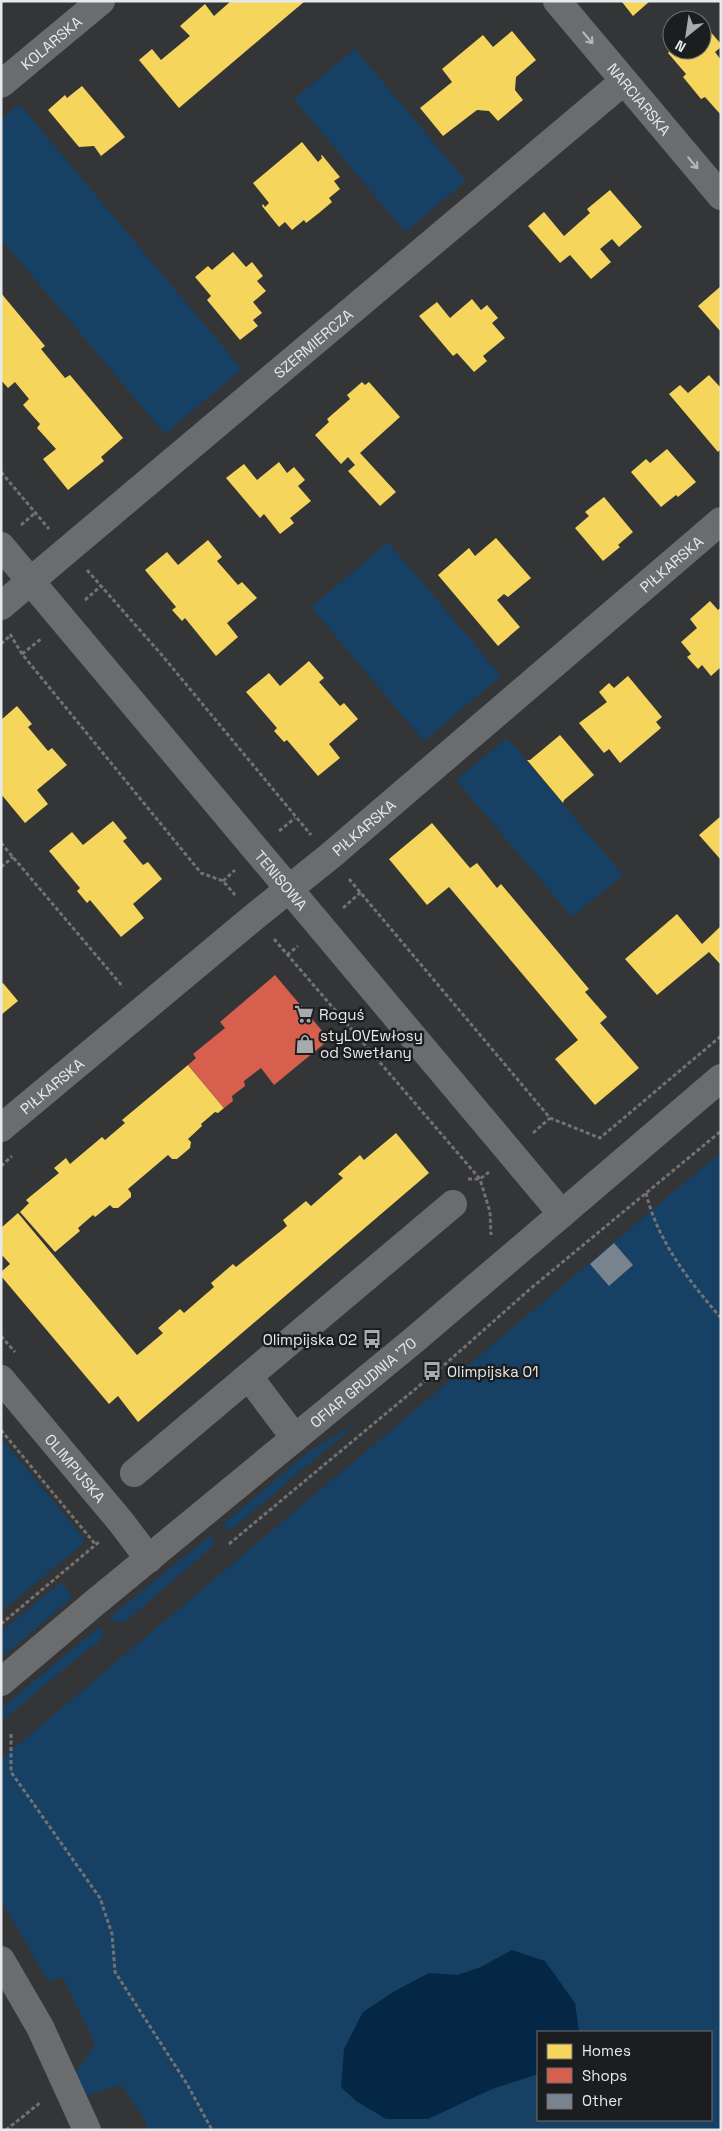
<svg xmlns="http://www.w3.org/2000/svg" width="722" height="2131" font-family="'Space Grotesk',sans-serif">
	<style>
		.green { fill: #174065; fill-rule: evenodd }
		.water { fill: #052746 }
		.homes { fill: #f6d55c }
		.shops { fill: #d6604d }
		.building { fill: #78838e }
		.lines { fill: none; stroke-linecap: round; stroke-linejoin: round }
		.path { stroke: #727273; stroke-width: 3; stroke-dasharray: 4 2.5; stroke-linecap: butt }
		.minor { stroke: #6b6c6e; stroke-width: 28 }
		.oneway { stroke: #b5b8ba }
		.labels { text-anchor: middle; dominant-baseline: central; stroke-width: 5; stroke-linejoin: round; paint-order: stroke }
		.street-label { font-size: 15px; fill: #e7eaec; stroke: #1b1d1e }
		.poi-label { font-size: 15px; fill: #e7eaec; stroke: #1b1d1e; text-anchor: start }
	</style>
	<rect width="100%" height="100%" fill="#333537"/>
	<!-- green -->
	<g class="green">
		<polygon points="355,49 466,181 405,232 294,99"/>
		<polygon points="19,104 242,369 165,434 1,239 1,120"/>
		<polygon points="388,542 501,676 424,741 311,607"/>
		<polygon points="507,738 623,875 572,917 456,780"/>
		<path d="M 721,1152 L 721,2130 L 146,2130 L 146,2122 L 121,2085 L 82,2097 L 76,2073 L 95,2044 L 63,1977 L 48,1981 L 1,1900 L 1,1759 ZM 512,1950 L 575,2003 L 579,2032 L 711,2032 L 711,2120 L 538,2120 L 538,2074 L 492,2089 L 363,2012 L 395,1991 L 429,1973 L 457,1975 L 481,1967 Z"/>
		<polygon points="363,1418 232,1529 221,1526 307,1453"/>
		<polygon points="1,1438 86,1541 1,1612"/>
		<polygon points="211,1535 214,1545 125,1622 117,1622 110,1617"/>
		<polygon points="61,1582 73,1597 1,1658 1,1632"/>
		<polygon points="99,1627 103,1633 99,1643 88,1649 1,1722 1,1709"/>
	</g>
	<!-- water -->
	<polygon class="water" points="512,1950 545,1961 575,2003 579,2032 538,2032 538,2074 492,2089 428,2119 386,2119 356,2101 341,2087 344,2049 363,2012 395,1991 429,1973 458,1975 481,1967"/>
	<!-- homes -->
	<g class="homes">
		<polygon points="231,1 305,1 179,108 139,60 152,49 161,60 190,36 180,26 205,4 214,16"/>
		<polygon points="623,1 650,1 633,16 622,2"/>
		<polygon points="702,22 721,44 721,47 715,52 721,60 721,115 705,97 701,99 683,77 686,74 668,53 671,50 702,50"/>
		<polygon points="512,31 536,60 516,77 515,90 523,100 498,121 489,111 477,110 443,136 420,108 452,82 442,69 483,35 493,47"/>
		<polygon points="82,86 125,137 101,156 94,146 79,147 48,110 65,95 67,98"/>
		<polygon points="302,142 318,162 322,158 321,156 322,155 340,177 334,181 340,189 329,198 332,202 319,213 306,223 304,220 292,230 285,222 279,227 262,206 263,204 265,207 269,203 253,183"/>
		<polygon points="610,190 642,227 619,247 612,239 600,249 611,262 591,279 570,255 560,263 528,226 544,212 564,236 590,213 587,209"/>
		<polygon points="233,252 246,267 252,262 263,276 257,281 266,291 253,302 262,313 253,320 258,326 240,340 207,300 211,296 195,277 208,266 212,270"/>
		<polygon points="721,286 721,332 698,306"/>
		<polygon points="1,293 45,346 41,349 65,378 70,375 123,438 101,457 104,461 68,490 43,459 56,449 37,428 40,424 23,405 29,399 15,382 8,388 1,380"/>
		<polygon points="472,299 481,310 487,305 498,318 492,323 505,338 483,356 487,361 474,372 457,353 453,356 419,316 437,302 450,318"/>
		<polygon points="709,375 721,388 721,449 718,452 669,394 680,385 688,393"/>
		<polygon points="362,382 365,385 369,382 400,417 360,453 396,492 380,506 348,471 355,465 348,457 341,464 315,435 329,422 327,419 350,399 347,395"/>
		<polygon points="667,449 696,482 678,497 676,495 661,507 631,472 646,459 650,463"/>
		<polygon points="279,462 287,473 294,467 305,480 298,486 311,501 290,518 294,523 280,534 264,514 260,518 226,478 244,464 257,480"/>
		<polygon points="604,497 633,532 618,545 620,547 603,561 575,528 589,516 585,512"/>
		<polygon points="496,538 531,578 508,597 504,594 497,600 520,627 498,646 438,575 469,548 475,556"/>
		<polygon points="208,540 222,557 217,561 238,585 242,582 257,598 227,623 238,637 216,656 185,618 182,621 172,610 176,607 145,570 167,552 178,565"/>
		<polygon points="710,601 718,610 721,607 721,667 711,676 702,665 698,669 687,657 691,654 681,642 697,628 690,619"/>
		<polygon points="309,661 324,678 319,682 340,706 344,703 358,719 329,744 340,758 318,776 287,740 284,742 274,731 277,728 246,692 269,673 280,686"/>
		<polygon points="628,676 662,717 656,722 661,728 620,763 609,749 604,753 579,723 607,702 599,692 609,683 614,688"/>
		<polygon points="17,706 32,724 28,727 48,751 52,748 67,765 37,790 48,804 25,823 1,794 1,720"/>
		<polygon points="560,735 594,775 564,800 563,803 527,760 530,760"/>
		<polygon points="721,816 721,860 699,835"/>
		<polygon points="113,821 127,838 123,841 143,865 148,862 162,879 133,904 144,918 121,937 90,900 87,903 77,891 80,888 49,851 72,832 83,845"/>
		<polygon points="432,823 470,868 477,863 497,888 501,884 589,989 585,992 607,1017 600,1023 639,1068 595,1105 555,1059 578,1040 449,887 427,905 389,859"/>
		<polygon points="677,914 702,944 721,926 721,965 709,952 657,995 625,959"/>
		<polygon points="3,983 18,1001 1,1015 1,985"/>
		<polygon points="188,1065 224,1108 218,1113 215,1112 201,1124 202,1126 188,1139 191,1142 190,1148 177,1159 172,1159 168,1155 128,1189 131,1193 131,1197 118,1208 113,1208 110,1205 95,1217 93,1215 78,1228 80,1231 55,1252 20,1212 29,1203 26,1200 59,1173 54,1168 66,1158 70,1164 102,1137 105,1140 125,1123 122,1120"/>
		<polygon points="396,1133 429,1173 138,1422 118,1396 109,1404 1,1276 1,1272 10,1264 1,1254 1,1228 18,1213 137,1355 163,1333 158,1328 180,1309 184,1313 214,1287 211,1283 233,1264 236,1267 287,1226 283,1220 306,1201 311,1206 343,1178 338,1174 360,1155 364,1160"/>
	</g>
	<!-- shops -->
	<polygon class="shops" points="275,975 323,1032 319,1036 325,1043 274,1085 261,1068 244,1081 245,1086 232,1096 233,1101 224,1108 188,1065 196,1058 193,1054 225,1028 220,1022"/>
	<!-- building -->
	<polygon class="building" points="614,1243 633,1265 609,1286 590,1264"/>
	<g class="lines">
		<!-- path -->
		<g class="path">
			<polyline points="1,472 49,529"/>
			<polyline points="21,525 35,513"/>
			<polyline points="87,570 161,654 311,835"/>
			<polyline points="85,600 101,586"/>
			<polyline points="10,634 22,654 201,873 223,881 235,895"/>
			<polyline points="1,644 11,635"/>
			<polyline points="22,654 41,639"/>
			<polyline points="279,831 295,818"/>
			<polyline points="1,843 123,987"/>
			<polyline points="1,867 13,857"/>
			<polyline points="349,879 550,1118 600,1138 721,1036"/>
			<polyline points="223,881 235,870"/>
			<polyline points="343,908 361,892"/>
			<polyline points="274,939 480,1179 490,1212 491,1235"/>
			<polyline points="287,955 298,946"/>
			<polyline points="533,1133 550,1118"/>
			<polyline points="1,1166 12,1156"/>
			<polyline points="468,1179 480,1179 489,1172"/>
			<path d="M 646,1193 C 658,1242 689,1281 721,1318"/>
			<polyline points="1,1336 15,1352"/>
			<polyline points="1,1430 96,1545"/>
			<polyline points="229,1544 443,1366 530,1289 721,1131"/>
			<polyline points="1,1624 99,1542"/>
			<polyline points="11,1734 11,1772 100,1898 112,1934 115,1972 187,2084 212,2130"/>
			<polyline points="6,2130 41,2102"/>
		</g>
		<!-- minor -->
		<g class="minor">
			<path id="s1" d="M 557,1 L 721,196"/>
			<path id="s2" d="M 1,84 L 101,1"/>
			<path id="s3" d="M 1,546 L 562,1214"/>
			<path id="s4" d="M 1,606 L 624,81"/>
			<path id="s5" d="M 1,1128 L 254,917 L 330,856 L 721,521"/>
			<polyline points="249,1377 295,1438"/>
			<path id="s6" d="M 1,1379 L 121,1522 L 149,1559"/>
			<polyline points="134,1473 453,1204"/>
			<path id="s7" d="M 1,1682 L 92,1605 L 414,1340 L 721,1078"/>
			<polyline points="1,1960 40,2027 87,2130"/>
		</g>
	</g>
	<!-- one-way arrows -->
	<defs><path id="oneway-shaft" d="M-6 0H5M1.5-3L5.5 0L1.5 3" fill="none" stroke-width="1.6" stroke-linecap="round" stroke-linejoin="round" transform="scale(1.25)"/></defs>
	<g class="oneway">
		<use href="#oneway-shaft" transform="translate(588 38) rotate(50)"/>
		<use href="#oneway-shaft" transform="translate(693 163) rotate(50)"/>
	</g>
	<!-- icons -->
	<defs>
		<g id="supermarket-bare" transform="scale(1.5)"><path d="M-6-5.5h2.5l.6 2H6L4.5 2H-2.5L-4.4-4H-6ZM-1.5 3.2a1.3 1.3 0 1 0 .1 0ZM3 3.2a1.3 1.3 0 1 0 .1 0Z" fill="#a8abad" stroke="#1b1d1e" stroke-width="2.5" paint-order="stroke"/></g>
		<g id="shop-bare" transform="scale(1.5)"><path d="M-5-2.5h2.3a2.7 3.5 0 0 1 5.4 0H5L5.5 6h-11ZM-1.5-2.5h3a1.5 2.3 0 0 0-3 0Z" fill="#a8abad" stroke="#1b1d1e" stroke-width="2.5" paint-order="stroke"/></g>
		<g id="bus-bare" transform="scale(1.5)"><path d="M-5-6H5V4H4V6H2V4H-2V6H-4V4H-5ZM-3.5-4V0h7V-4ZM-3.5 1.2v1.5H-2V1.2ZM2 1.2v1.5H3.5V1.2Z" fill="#a8abad" stroke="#1b1d1e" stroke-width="2.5" paint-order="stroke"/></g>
	</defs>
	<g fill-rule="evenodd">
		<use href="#supermarket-bare" x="304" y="1014"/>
		<use href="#shop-bare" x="305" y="1044"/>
		<use href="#bus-bare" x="372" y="1339"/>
		<use href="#bus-bare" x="432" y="1371"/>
	</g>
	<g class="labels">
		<!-- street labels -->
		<g class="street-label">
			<text stroke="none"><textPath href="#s2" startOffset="65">KOLARSKA</textPath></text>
			<text stroke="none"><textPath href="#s1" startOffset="128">NARCIARSKA</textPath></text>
			<text stroke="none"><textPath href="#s4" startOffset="408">SZERMIERCZA</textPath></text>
			<text stroke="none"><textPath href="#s5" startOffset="876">PIŁKARSKA</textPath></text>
			<text stroke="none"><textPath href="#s5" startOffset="471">PIŁKARSKA</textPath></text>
			<text stroke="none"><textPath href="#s3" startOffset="436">TENISOWA</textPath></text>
			<text stroke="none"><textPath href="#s5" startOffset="66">PIŁKARSKA</textPath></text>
			<text stroke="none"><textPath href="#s7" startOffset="470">OFIAR GRUDNIA '70</textPath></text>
			<text stroke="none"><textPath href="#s6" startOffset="116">OLIMPIJSKA</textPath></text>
		</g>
		<!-- poi labels -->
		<g class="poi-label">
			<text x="319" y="1014">Roguś</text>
			<text x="320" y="1035">styLOVEwłosy<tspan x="320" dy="17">od Swetłany</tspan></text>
			<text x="357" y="1339" text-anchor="end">Olimpijska 02</text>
			<text x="447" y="1371">Olimpijska 01</text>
		</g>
	</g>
	<!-- border -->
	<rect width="722" height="2131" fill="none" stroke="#e7eaec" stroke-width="5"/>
	<!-- legend -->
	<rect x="537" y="2031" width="175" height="90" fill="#1b1d1e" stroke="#6d6f70"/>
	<rect x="547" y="2044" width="25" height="15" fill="#f6d55c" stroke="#6d6f70"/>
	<text x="582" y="2056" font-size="15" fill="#e7eaec">Homes</text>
	<rect x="547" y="2068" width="25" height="15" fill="#d6604d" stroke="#6d6f70"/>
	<text x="582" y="2081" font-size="15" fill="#e7eaec">Shops</text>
	<rect x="547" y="2094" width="25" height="15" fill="#78838e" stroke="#6d6f70"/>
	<text x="582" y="2106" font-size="15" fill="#e7eaec">Other</text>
	<!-- north arrow -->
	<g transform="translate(687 35) rotate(210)"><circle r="24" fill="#1b1d1e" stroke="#6d6f70"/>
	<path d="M0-4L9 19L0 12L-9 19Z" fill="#a8abad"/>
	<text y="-8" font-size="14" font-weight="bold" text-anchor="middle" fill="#e7eaec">N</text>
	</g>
</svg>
